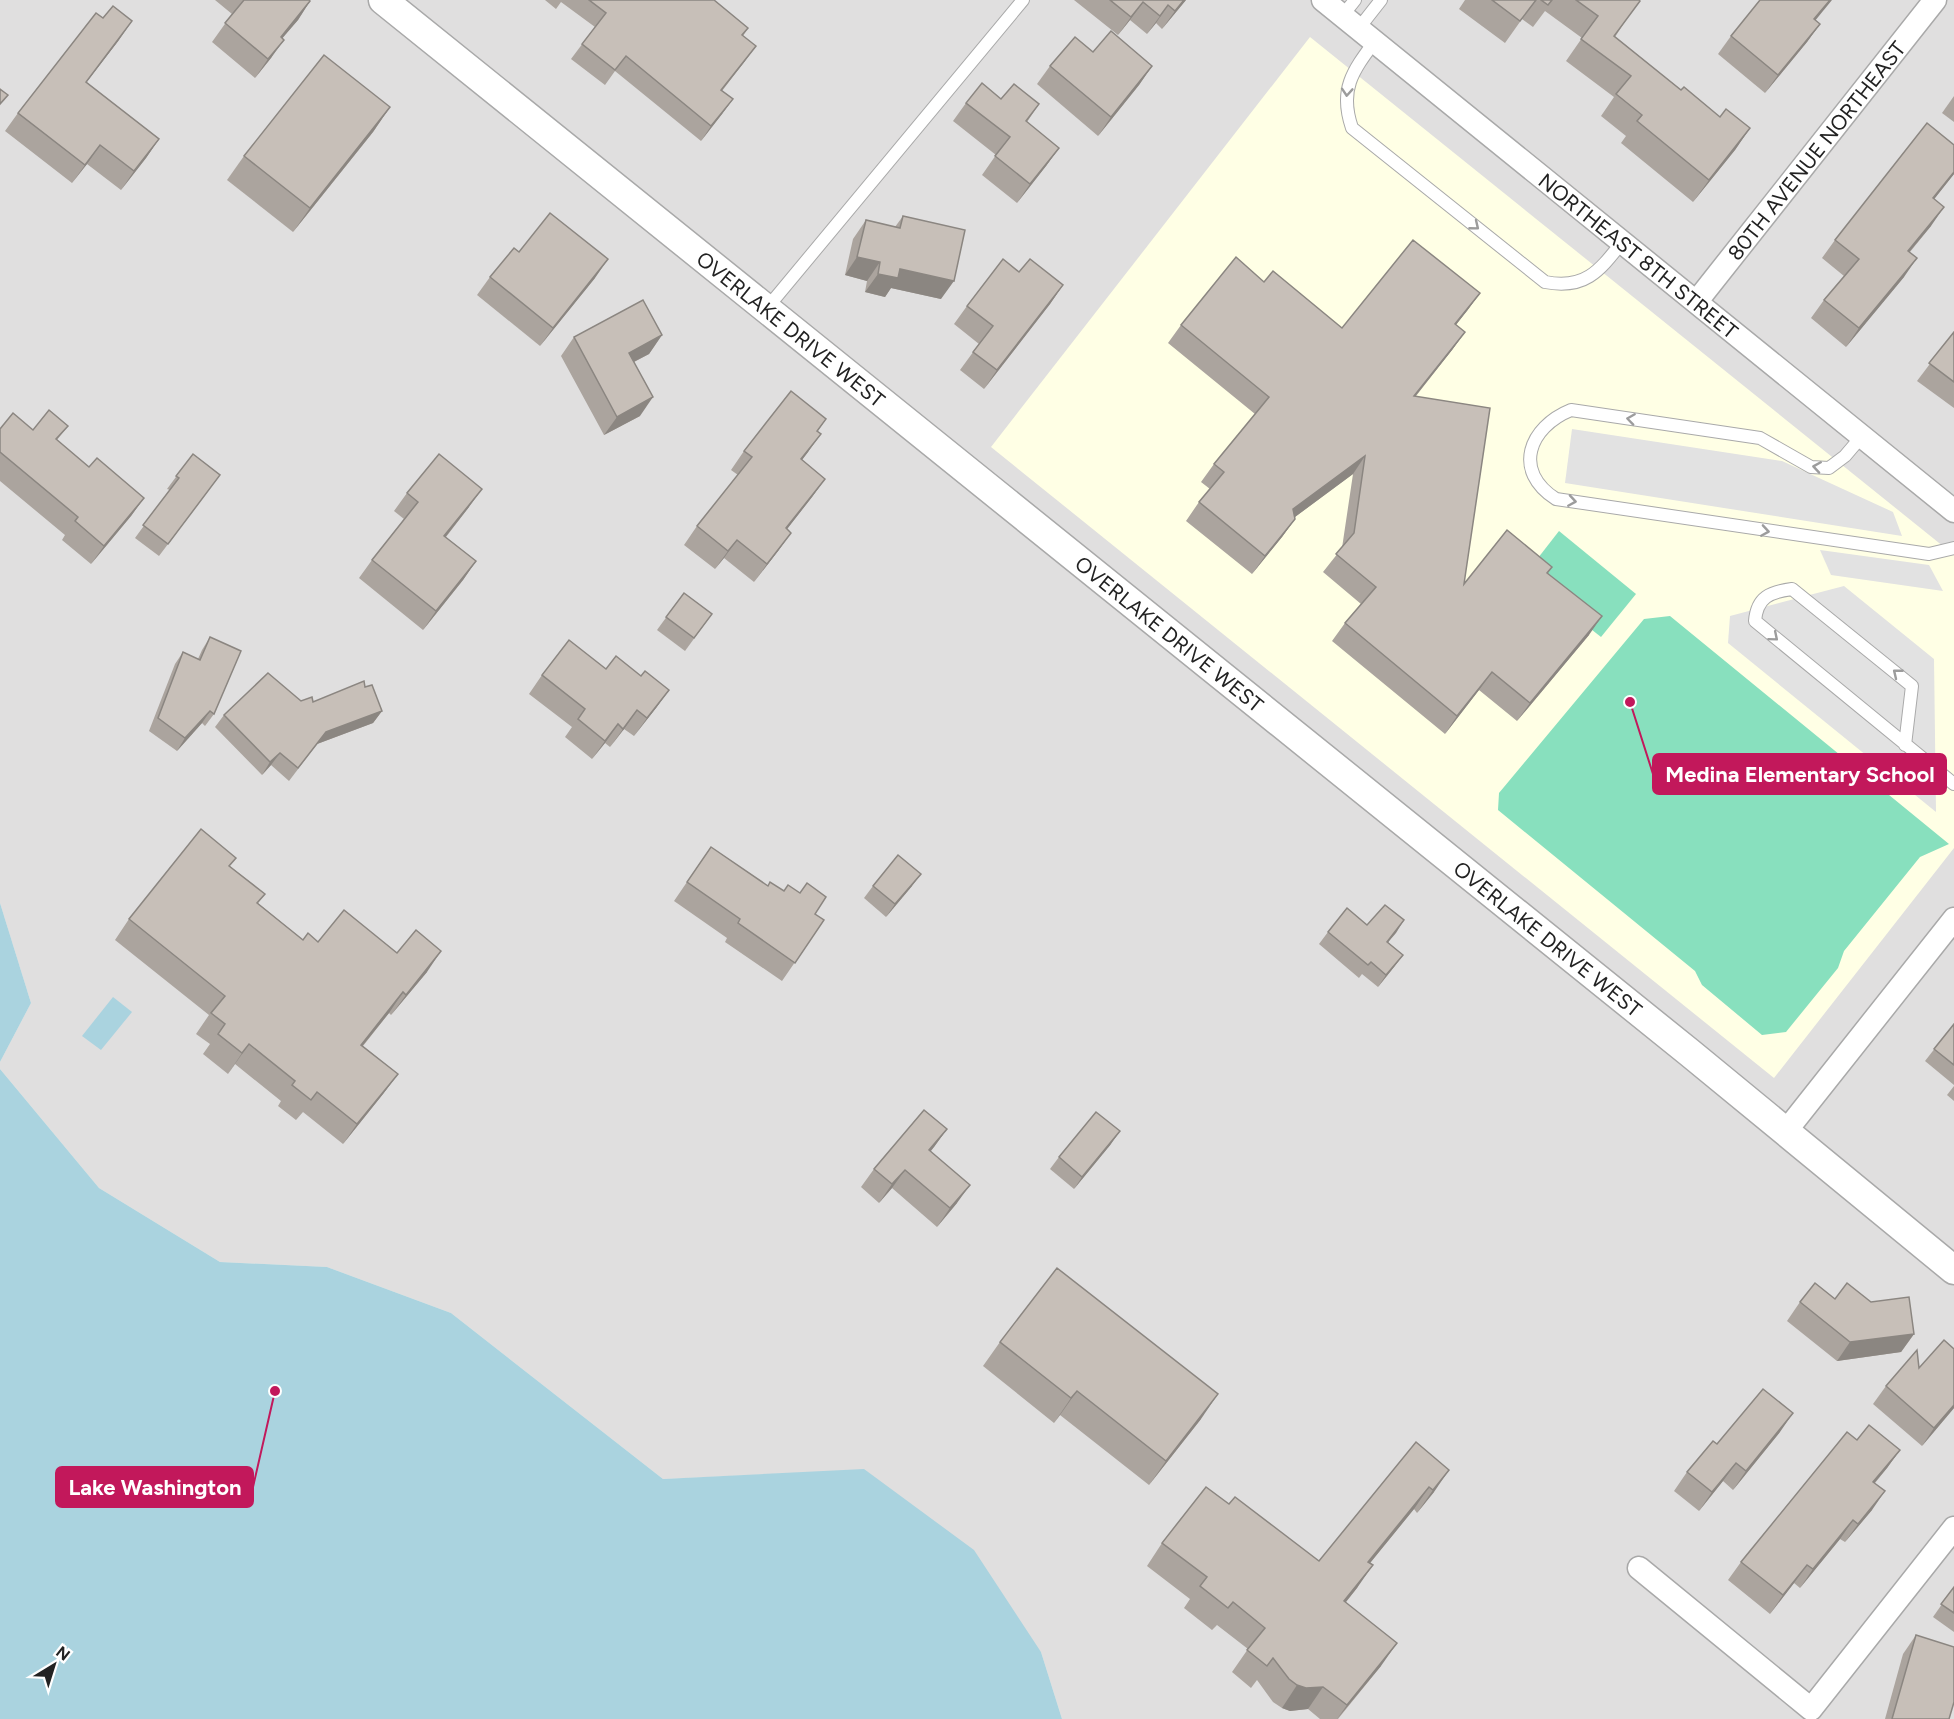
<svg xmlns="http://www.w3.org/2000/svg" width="1954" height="1719" font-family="Figtree,sans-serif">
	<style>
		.residential { fill: #e0dfdf }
		.education { fill: #ffffe5 }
		.pitch { fill: #88e0be }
		.parking { fill: #e2e2e2 }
		.water { fill: #aad3df }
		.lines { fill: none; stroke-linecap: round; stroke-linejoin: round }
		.service-casing { stroke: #a9a9a9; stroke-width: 14 }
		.minor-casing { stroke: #a9a9a9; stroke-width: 25 }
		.tertiary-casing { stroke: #a9a9a9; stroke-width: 31 }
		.service { stroke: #fff; stroke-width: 12 }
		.minor { stroke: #fff; stroke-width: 22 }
		.tertiary { stroke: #fff; stroke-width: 28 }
		.wall { fill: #aba49e }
		.shaded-wall { fill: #8b8681 }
		.building { fill: #c7bfb8; stroke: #8b8681; stroke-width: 1.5 }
		.oneway { stroke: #9c9c9c }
		.labels { text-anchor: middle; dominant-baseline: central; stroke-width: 5; stroke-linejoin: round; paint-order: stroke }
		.street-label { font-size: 21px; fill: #222; stroke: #fff }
		.leader { fill: none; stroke: #c2185b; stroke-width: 2 }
		.callout-dot { fill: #c2185b; stroke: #fff; stroke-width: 2 }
		.callout { fill: #c2185b; stroke: #c2185b; stroke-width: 2 }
		.callout-label { font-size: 22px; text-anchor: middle; font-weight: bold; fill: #fff }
	</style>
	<rect width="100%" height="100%" fill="#f2efe9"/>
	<!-- residential -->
	<polygon class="residential" points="0,0 1954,0 1954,1719 1062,1719 1041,1652 864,1470 663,1479 451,1313 327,1267 220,1262 99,1188 0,1069 0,1062 31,1003 0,903"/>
	<!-- education -->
	<polygon class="education" points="1310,37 1954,555 1954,848 1774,1078 991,447"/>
	<!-- pitch -->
	<g class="pitch">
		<polygon points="1559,531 1636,594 1601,637 1524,576"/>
		<polygon points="1670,616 1949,844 1920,857 1844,951 1838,968 1786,1032 1762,1035 1702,985 1695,971 1498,810 1499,793 1644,619"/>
	</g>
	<!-- parking -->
	<g class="parking">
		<polygon points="1572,429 1782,461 1893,512 1902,536 1565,483"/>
		<polygon points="1820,550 1929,565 1943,591 1831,575"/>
		<polygon points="1844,586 1934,659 1936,812 1728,643 1730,616"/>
	</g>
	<!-- water -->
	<g class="water">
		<polygon points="0,903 31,1003 0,1062"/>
		<polygon points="113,997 132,1012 101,1050 82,1036"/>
		<polygon points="0,1069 99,1188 220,1262 327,1267 451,1313 663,1479 864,1469 974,1550 1041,1652 1062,1719 0,1719"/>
	</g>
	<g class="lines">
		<!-- service casing -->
		<g class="service-casing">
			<g id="service">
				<polyline points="1343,15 1355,0"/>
				<polyline points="1359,28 1381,0"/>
				<path d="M 1375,41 C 1352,72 1339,90 1352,128 L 1545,282 C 1586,290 1600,270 1623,241"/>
				<polyline points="767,308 1023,0"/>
				<path d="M 1862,436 L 1845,456 L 1829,468 L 1811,467 L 1760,438 L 1571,410 C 1529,427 1512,471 1556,499 L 1929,554 L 1954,548"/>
				<path d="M 1905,745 L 1912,686 L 1792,589 C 1770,592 1757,597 1755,621 L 1954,784"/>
			</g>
		</g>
		<!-- minor casing -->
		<g class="minor-casing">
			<g id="minor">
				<path id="s1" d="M 1323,0 L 1954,511"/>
				<path id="s2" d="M 1697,301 L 1935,0"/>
				<polyline points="1786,1131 1954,919"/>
				<polyline points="1639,1568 1811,1709 1954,1528"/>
			</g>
		</g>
		<!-- tertiary casing -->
		<g class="tertiary-casing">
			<g id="tertiary">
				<path id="s3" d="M 383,0 L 1690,1053 L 1954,1270"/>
			</g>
		</g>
		<!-- service -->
		<use href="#service" class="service"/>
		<!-- minor -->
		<use href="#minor" class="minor"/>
		<!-- tertiary -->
		<use href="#tertiary" class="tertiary"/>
	</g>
	<!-- wall -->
	<g class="wall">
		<polygon points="215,0 309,0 310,1 298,20 282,38 271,58 255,78 212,42 232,14"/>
		<polygon points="545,0 714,0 748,28 743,36 745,61 722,91 733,99 722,114 701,141 615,71 605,85 571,59 595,27 561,2 556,9"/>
		<polygon points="1074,0 1186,0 1162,29 1156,23 1147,34 1130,20 1118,35"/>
		<polygon points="1465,0 1639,0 1615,37 1681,90 1720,117 1750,128 1735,150 1693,202 1621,143 1626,136 1601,116 1614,97 1566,61 1582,38 1545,11 1533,27 1522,19 1505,43 1459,9"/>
		<polygon points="1815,20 1820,24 1807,42 1765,93 1718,54 1731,36"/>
		<polygon points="119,40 86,82 159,139 146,158 121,190 87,164 72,183 5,131 18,113"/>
		<polygon points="1093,52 1152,66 1139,85 1098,136 1037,84 1050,66"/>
		<polygon points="1954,96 1954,122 1942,113"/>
		<polygon points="1001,99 1039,104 1027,122 1059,148 1046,166 1017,203 982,175 996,155 953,121 966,103"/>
		<polygon points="390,107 373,132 293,232 227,180 244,156"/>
		<polygon points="1954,145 1954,174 1934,199 1931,226 1910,252 1904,277 1846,347 1811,318 1824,300 1844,276 1822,258 1835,240"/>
		<polygon points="903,216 941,299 891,288 885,297 865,292 867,281 845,275 853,239 866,220 895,227"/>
		<polygon points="519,252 595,278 540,346 477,295 490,277"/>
		<polygon points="1019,272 1063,285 1050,304 984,389 960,370 979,344 954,324 967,306"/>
		<polygon points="1264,282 1342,328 1480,293 1456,325 1465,332 1452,350 1416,396 1464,584 1552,567 1548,573 1589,635 1517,721 1479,690 1445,734 1332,641 1345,623 1361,604 1323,572 1342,548 1353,474 1295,517 1295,519 1282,537 1252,574 1186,521 1199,502 1210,489 1201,482 1214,464 1255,414 1168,343 1181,325"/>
		<polygon points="1954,332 1954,408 1917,381"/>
		<polygon points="662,335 649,354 634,362 640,416 604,435 561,356 574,337"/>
		<polygon points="826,419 818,431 808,452 802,460 825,479 812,497 787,529 791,533 778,551 754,582 724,558 715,569 684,545 697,526 738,475 731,470 744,451"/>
		<polygon points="68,426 57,440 89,467 144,498 131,516 91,564 62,540 65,535 0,481 0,429 33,430"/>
		<polygon points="193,454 220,475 159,556 135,538 170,490 167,489"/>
		<polygon points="407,493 469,507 446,537 476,561 463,580 423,630 359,578 372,560 404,519 394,511"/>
		<polygon points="684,593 712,614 685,651 657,630"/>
		<polygon points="210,637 214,714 205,726 202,723 177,751 149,731 175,664 183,652 198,659 202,650"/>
		<polygon points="606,669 641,676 669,690 656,708 634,736 624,729 610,747 605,743 592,759 565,737 572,727 529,694 542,675"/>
		<polygon points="365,687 382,711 373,723 317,744 289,781 271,765 262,775 215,727 224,715 301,701 313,702"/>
		<polygon points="711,847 768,886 824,920 782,981 725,942 727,938 674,901"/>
		<polygon points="230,866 265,894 258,903 303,940 397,953 427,972 391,1015 389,1013 363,1046 398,1074 383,1094 343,1144 303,1112 296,1120 278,1106 281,1101 235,1064 228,1074 203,1054 210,1044 196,1034 209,1015 115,940 129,919"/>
		<polygon points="873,886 912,886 886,917 864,898"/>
		<polygon points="1404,920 1388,942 1403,955 1394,967 1378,987 1362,974 1359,978 1319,944 1328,932"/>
		<polygon points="1954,1024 1954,1085 1925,1061"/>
		<polygon points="1954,1086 1954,1101 1947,1095"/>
		<polygon points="947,1129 931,1151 957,1203 937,1227 892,1188 879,1203 861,1187 874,1169"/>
		<polygon points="1111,1144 1074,1189 1050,1169 1059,1157"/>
		<polygon points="1835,1299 1871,1302 1914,1334 1901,1352 1837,1361 1787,1321 1800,1302"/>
		<polygon points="1000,1342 1201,1419 1149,1485 1060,1415 1054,1423 983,1366"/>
		<polygon points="1954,1349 1954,1408 1922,1446 1873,1404 1886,1386"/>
		<polygon points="1780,1432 1733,1490 1723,1481 1699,1511 1674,1491 1687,1472"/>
		<polygon points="1857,1440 1900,1450 1887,1468 1875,1483 1872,1510 1845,1542 1840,1539 1800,1588 1794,1583 1770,1614 1728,1580 1741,1562"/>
		<polygon points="1416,1442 1434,1492 1417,1513 1414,1509 1370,1563 1357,1588 1346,1602 1381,1666 1338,1719 1320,1719 1308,1709 1290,1711 1282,1708 1273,1702 1257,1680 1251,1688 1232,1672 1248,1649 1217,1625 1212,1630 1184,1608 1190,1599 1147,1566 1162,1543 1229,1504 1319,1561"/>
		<polygon points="1954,1587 1954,1632 1933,1617"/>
		<polygon points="1916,1635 1952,1708 1949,1719 1885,1719 1903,1654"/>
	</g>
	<!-- shaded-wall -->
	<g class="shaded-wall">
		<polygon points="1184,0 1186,0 1162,29 1175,11"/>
		<polygon points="1830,0 1832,0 1801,38 1814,19"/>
		<polygon points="310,1 298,20 268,55 281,37"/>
		<polygon points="1143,2 1130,20 1118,35 1131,17"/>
		<polygon points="1168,5 1156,23 1147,34 1160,16"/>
		<polygon points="132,21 119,40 73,100 86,82"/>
		<polygon points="1820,24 1807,42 1765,93 1778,75"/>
		<polygon points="284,40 271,58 255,78 268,59"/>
		<polygon points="756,46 745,61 710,105 721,90"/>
		<polygon points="1152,66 1139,85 1098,136 1111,117"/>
		<polygon points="733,99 722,114 701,141 711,126"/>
		<polygon points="390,107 373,132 293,232 310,208"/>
		<polygon points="1750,128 1735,150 1693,202 1709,180"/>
		<polygon points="159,139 146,158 121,190 134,171"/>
		<polygon points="100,145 87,164 72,183 85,165"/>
		<polygon points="1059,148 1046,166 1017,203 1030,184"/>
		<polygon points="1954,172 1954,174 1920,217 1933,198"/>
		<polygon points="1944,207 1931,226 1895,269 1908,251"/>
		<polygon points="857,257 880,262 867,281 845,275"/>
		<polygon points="1917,258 1904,277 1846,347 1859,328"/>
		<polygon points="608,259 595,278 540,346 553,328"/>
		<polygon points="900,269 954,281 941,299 891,288 885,297 865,292 878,274"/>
		<polygon points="1063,285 1050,304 984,389 997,370"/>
		<polygon points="1480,293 1467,311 1442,342 1455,324"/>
		<polygon points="1465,332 1452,350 1401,414 1414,396"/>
		<polygon points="662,335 649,354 616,371 629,353"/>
		<polygon points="653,397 640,416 604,435 617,417"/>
		<polygon points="821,434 808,452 788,478 801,459"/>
		<polygon points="1365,456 1353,474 1280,528 1293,509"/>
		<polygon points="825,479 812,497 773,547 786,528"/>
		<polygon points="482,489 469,507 432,554 444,536"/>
		<polygon points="144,498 131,516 91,564 104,546"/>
		<polygon points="1295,519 1282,537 1252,574 1265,556"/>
		<polygon points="791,533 778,551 754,582 767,564"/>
		<polygon points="737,540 724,558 715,569 728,551"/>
		<polygon points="476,561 463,580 423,630 436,611"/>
		<polygon points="1602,616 1589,635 1517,721 1530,703"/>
		<polygon points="1492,672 1479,690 1445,734 1457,716"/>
		<polygon points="669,690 656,708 634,736 647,718"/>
		<polygon points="637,710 624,729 610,747 623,729"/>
		<polygon points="210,711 202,723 177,751 185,738"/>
		<polygon points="382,711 373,723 317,744 289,781 326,732"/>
		<polygon points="618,724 605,743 592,759 605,741"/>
		<polygon points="280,753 271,765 262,775 270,762"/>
		<polygon points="921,874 912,886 886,917 895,904"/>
		<polygon points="1404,920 1396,933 1378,954 1387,942"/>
		<polygon points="441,951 427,972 391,1015 406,995"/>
		<polygon points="1403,955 1394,967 1378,987 1386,975"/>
		<polygon points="403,992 389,1013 347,1065 361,1045"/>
		<polygon points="249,1044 228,1074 242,1053"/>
		<polygon points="398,1074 383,1094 343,1144 357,1124"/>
		<polygon points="947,1129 934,1147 916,1168 929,1150"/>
		<polygon points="1120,1131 1111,1144 1074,1189 1082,1177"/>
		<polygon points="905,1170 892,1188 879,1203 892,1184"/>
		<polygon points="970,1185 957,1203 937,1227 950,1208"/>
		<polygon points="1914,1334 1901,1352 1837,1361 1850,1342"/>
		<polygon points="1077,1391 1060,1415 1054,1423 1071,1398"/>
		<polygon points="1218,1394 1201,1419 1149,1485 1166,1461"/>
		<polygon points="1954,1405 1954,1408 1922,1446 1934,1428"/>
		<polygon points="1793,1413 1780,1432 1733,1490 1746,1471"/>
		<polygon points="1900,1450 1887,1468 1860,1500 1873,1482"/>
		<polygon points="1736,1463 1723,1481 1699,1511 1712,1492"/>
		<polygon points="1449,1470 1434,1492 1417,1513 1433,1490"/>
		<polygon points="1429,1487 1414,1509 1353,1584 1368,1562"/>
		<polygon points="1885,1491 1872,1510 1845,1542 1858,1524"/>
		<polygon points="1853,1520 1840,1539 1800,1588 1813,1569"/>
		<polygon points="1373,1565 1357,1588 1329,1623 1344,1601"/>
		<polygon points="1807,1565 1794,1583 1770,1614 1783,1595"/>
		<polygon points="1397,1643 1381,1666 1337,1719 1347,1705"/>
		<polygon points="1297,1685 1323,1687 1308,1709 1290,1711 1282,1708"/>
	</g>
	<!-- building -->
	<g class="building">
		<polygon points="244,0 309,0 310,1 281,37 284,40 268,59 225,23"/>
		<polygon points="589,0 714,0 748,28 742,35 756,46 721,90 733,99 711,126 626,56 615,70 582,44 606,13"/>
		<polygon points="1110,0 1184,0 1175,11 1168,5 1160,16 1143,2 1131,17"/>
		<polygon points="1492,0 1536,0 1520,21"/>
		<polygon points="1541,0 1552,0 1548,5"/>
		<polygon points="1576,0 1639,0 1640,1 1614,36 1681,90 1684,87 1720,117 1726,109 1750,128 1709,180 1637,121 1642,115 1616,94 1631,76 1581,39 1598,16"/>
		<polygon points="1760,0 1830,0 1814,19 1820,24 1778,75 1731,36"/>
		<polygon points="113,6 132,21 86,82 159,139 134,171 100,145 85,165 18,113 96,13 103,18"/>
		<polygon points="1111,31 1152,66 1111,117 1050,66 1075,37 1093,52"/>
		<polygon points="324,55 390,107 310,208 244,156"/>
		<polygon points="982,83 1001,99 1014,84 1039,104 1026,121 1059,148 1030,184 995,156 1010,137 966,103"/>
		<polygon points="0,89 8,95 0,104"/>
		<polygon points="1927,123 1954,145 1954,172 1933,198 1944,207 1908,251 1917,258 1859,328 1824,300 1859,259 1835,240"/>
		<polygon points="550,213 608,259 553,328 490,277 514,248 519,252"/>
		<polygon points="903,216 965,230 954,281 900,269 898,278 878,274 880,262 857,257 866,220 900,228"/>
		<polygon points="1413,240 1480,293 1455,324 1465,332 1414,396 1490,408 1464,584 1507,530 1552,567 1547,573 1602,616 1530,703 1492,672 1457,716 1345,623 1376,587 1336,554 1354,533 1365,456 1293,509 1295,519 1265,556 1199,502 1224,472 1214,464 1269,397 1181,325 1236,257 1264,282 1273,271 1342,328"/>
		<polygon points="1003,259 1019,272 1030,259 1063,285 997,370 973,352 993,326 967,306"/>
		<polygon points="643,300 662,335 629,353 653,397 617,417 574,337"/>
		<polygon points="1954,332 1954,382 1929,363"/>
		<polygon points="791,391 826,419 817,431 821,434 801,459 825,479 786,528 791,533 767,564 737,540 728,551 697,526 752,457 744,451"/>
		<polygon points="49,410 68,426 56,439 89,467 97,458 144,498 104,546 75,521 78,517 0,452 0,429 13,413 33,430"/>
		<polygon points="193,454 220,475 168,544 143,525 179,478 176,476"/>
		<polygon points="439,454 482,489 444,536 476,561 436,611 372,560 418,502 407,493"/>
		<polygon points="684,593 712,614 694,638 666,617"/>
		<polygon points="210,637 241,651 214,714 210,711 185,738 158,718 183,652 200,660"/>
		<polygon points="569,640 606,669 616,656 641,676 645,671 669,690 647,718 637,710 623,729 618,724 605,741 578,719 585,709 542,675"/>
		<polygon points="268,673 301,701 312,697 313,702 364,681 365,687 372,685 382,711 326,732 298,768 280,753 270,762 224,715"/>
		<polygon points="201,829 236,858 229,866 265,894 257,903 303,940 308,933 318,942 344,910 397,953 416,930 441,951 406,995 403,992 361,1045 398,1074 357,1124 317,1092 311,1100 292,1085 295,1081 249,1044 242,1053 218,1034 225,1024 211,1013 225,996 129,919"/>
		<polygon points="711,847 768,886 770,882 784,891 788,885 800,893 807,883 826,897 815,914 824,920 795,963 738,923 740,919 687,882"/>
		<polygon points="898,855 921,874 895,904 873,886"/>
		<polygon points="1385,905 1404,920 1387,942 1403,955 1386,975 1371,962 1368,965 1328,932 1347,908 1367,925"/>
		<polygon points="1954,1024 1954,1065 1934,1049"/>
		<polygon points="924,1110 947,1129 929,1150 970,1185 950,1208 905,1170 892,1184 874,1169"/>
		<polygon points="1096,1112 1120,1131 1082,1177 1059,1157"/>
		<polygon points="1057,1268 1218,1394 1166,1461 1077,1391 1071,1398 1000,1342"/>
		<polygon points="1815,1283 1835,1299 1847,1283 1871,1302 1909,1297 1914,1334 1850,1342 1800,1302"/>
		<polygon points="1944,1340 1954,1349 1954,1405 1934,1428 1886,1386 1917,1350 1919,1368"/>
		<polygon points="1763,1389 1793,1413 1746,1471 1736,1463 1712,1492 1687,1472 1713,1441 1717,1444"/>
		<polygon points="1869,1425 1900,1450 1873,1482 1885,1491 1858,1524 1853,1520 1813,1569 1807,1565 1783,1595 1741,1562 1847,1432 1857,1440"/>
		<polygon points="1416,1442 1449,1470 1433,1490 1429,1487 1368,1562 1373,1565 1344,1601 1397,1643 1347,1705 1323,1687 1306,1688 1297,1685 1289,1679 1273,1658 1267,1666 1247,1650 1265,1628 1233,1602 1228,1608 1200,1586 1207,1577 1162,1543 1206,1487 1229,1504 1235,1497 1319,1561"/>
		<polygon points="1954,1587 1954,1613 1941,1604"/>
		<polygon points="1916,1635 1954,1647 1954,1702 1949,1719 1892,1719"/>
	</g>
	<!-- one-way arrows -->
	<defs><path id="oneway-chevron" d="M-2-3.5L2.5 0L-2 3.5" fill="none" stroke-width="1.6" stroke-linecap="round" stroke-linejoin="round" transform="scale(1.5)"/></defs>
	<g class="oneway">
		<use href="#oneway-chevron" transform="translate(1347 92) rotate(94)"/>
		<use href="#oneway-chevron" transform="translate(1475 226) rotate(39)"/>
		<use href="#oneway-chevron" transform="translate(1631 419) rotate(-172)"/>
		<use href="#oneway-chevron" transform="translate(1817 467) rotate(-171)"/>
		<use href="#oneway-chevron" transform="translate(1572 501) rotate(9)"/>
		<use href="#oneway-chevron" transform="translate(1765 531) rotate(9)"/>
		<use href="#oneway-chevron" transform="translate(1774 637) rotate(40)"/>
		<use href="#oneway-chevron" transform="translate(1897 673) rotate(-141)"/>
	</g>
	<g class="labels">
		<!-- street labels -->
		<g class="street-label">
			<text stroke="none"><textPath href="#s2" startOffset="192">80TH AVENUE NORTHEAST</textPath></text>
			<text stroke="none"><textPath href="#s1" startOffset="406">NORTHEAST 8TH STREET</textPath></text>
			<text stroke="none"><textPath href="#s3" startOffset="524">OVERLAKE DRIVE WEST</textPath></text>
			<text stroke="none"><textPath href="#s3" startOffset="1010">OVERLAKE DRIVE WEST</textPath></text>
			<text stroke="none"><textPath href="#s3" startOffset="1496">OVERLAKE DRIVE WEST</textPath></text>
		</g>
	</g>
	<!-- callouts -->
	<path class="leader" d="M1630 702L1653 774M275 1391L253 1487"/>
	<g class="callout-dot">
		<circle cx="1630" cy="702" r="6"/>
		<circle cx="275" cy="1391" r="6"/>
	</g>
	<g class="callout">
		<rect x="1653" y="754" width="293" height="40" rx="6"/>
		<rect x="56" y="1467" width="197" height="40" rx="6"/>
	</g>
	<g class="callout-label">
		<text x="1800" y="782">Medina Elementary School</text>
		<text x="155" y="1495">Lake Washington</text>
	</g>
	<!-- north arrow -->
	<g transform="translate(54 1665) rotate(38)" stroke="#ffffff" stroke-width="4.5" paint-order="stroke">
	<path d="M0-4.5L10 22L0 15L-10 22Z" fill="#222222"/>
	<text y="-9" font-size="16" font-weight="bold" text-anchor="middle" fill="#222222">N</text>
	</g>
</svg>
